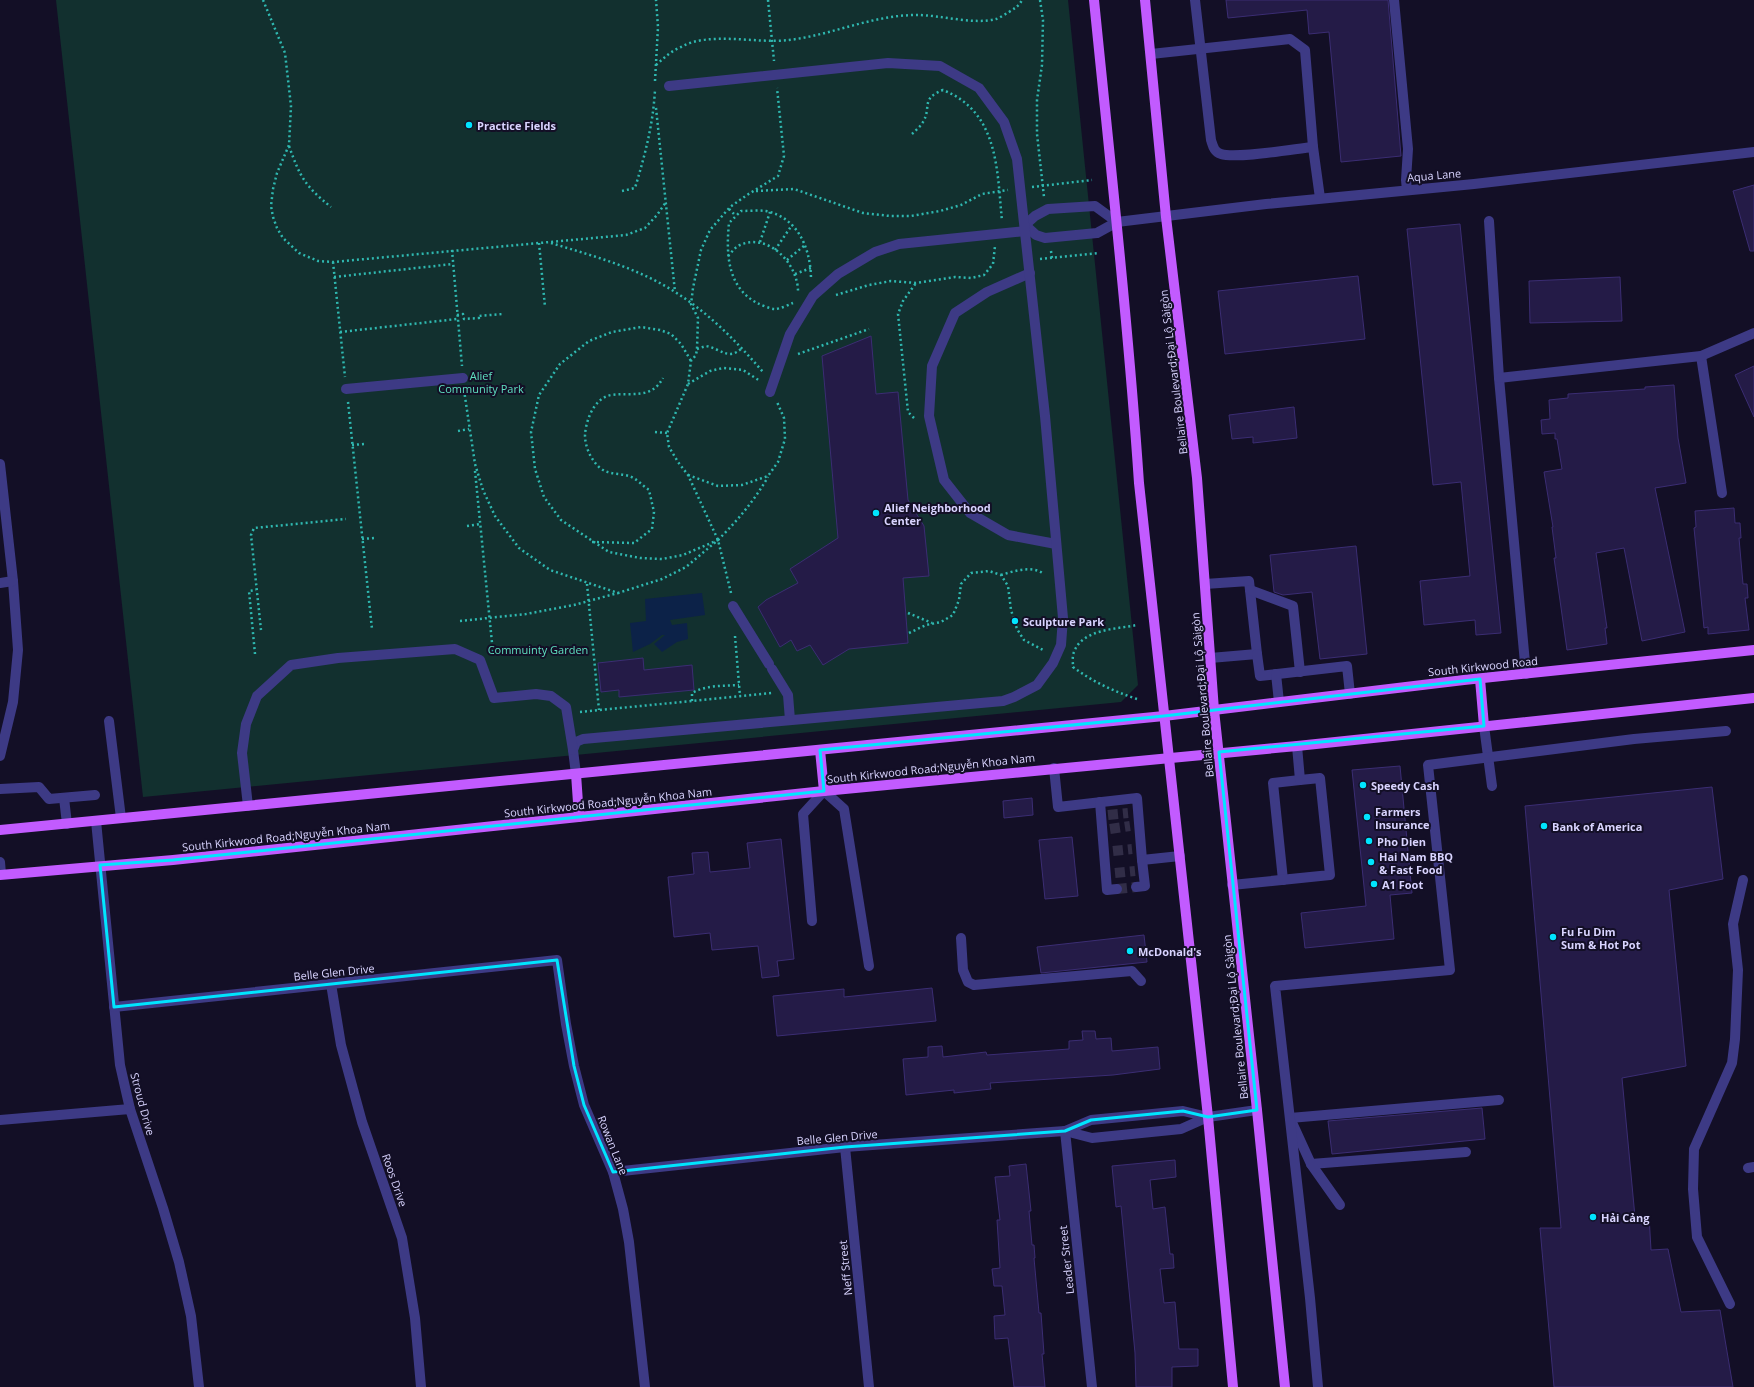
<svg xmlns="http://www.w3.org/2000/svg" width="1754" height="1387" font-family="'Open Sans',sans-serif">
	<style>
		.green { fill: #12302f }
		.water { fill: #0c2248 }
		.building { fill: #241b47; stroke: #3b2d73 }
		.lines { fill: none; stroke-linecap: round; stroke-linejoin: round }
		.minor-tunnel { stroke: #312d47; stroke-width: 10; stroke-dasharray: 10 5; stroke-linecap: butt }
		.path { stroke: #2fb8b0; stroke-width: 2.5; stroke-dasharray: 2 3; stroke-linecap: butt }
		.minor { stroke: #3d3a85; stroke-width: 10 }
		.major { stroke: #c25bff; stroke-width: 10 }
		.marked { fill: none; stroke: #00e5ff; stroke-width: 3; stroke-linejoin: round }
		.poi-dot { fill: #00e5ff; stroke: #130f26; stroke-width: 1.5 }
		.labels { text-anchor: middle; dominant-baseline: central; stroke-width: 4; stroke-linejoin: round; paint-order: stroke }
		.poi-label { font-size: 11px; font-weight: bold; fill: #d9d4ff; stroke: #130f26; text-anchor: start }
		.street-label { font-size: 11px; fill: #d9d4ff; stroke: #130f26 }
		.park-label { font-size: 11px; fill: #5fe0c0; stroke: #130f26 }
	</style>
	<rect width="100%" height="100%" fill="#130f26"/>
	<!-- green -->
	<polygon class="green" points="56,0 1068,0 1138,685 1121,702 143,797"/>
	<!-- water -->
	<polygon class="water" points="702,593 705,615 670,620 672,625 687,623 688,639 677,642 662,652 654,644 665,635 662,635 650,644 633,652 630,623 646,621 645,599"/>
	<!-- building -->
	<g class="building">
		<polygon points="1226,0 1388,0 1401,156 1341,162 1329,32 1309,34 1307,10 1228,18"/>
		<polygon points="1754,185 1754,251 1750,251 1733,191"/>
		<polygon points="1460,224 1501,633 1476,635 1475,620 1424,625 1420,581 1470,576 1461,482 1433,485 1407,229"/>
		<polygon points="1358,276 1365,339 1225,354 1218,291"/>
		<polygon points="1620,277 1622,321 1530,323 1529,281"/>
		<polygon points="871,336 876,394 898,392 908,500 924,526 929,576 903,578 908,643 849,649 823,665 810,645 797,651 791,640 780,647 758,607 766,600 798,583 790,569 838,538 822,356"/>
		<polygon points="1754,366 1754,417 1735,375"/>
		<polygon points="1674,385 1678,438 1686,483 1655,488 1685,632 1642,641 1624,548 1596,553 1607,628 1605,628 1607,644 1567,650 1554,558 1556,558 1552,527 1553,527 1544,472 1562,469 1557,439 1555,439 1555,433 1542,434 1541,420 1550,419 1549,400 1568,398 1568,394 1645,389 1645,387"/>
		<polygon points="1294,407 1297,438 1253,443 1253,437 1232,439 1229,415"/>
		<polygon points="1734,508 1735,523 1740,523 1741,538 1739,538 1743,584 1747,584 1748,598 1745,598 1749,630 1708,634 1708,627 1704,628 1694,528 1696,527 1695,511"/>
		<polygon points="1356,546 1367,654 1320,659 1312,592 1283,595 1274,592 1270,555"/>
		<polygon points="643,658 644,670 692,665 694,690 619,697 619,690 601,692 598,663"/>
		<polygon points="1400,766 1412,893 1390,895 1394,939 1305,948 1301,913 1366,906 1352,770"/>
		<polygon points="1712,787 1723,879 1669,890 1686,1066 1622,1078 1635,1217 1649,1216 1651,1250 1668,1249 1681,1312 1720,1310 1733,1387 1554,1387 1540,1228 1561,1228 1525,806"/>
		<polygon points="1032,798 1033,815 1004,818 1003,801"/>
		<polygon points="1072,837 1078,896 1045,899 1039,840"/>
		<polygon points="781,839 794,959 777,961 779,976 762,978 758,946 712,950 710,933 674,937 668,877 694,874 692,853 708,852 710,872 750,868 747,843"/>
		<polygon points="1144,935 1147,962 1041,973 1037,947"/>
		<polygon points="932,988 936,1021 777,1036 773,996 844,989 844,997"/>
		<polygon points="1082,1031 1095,1031 1096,1039 1111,1038 1112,1051 1158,1047 1160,1069 1113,1075 990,1083 991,1089 954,1093 954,1090 906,1095 903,1059 928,1057 928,1047 942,1046 943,1057 986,1052 987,1055 1069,1049 1069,1041 1083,1040"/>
		<polygon points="1482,1108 1485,1139 1332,1154 1328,1121"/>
		<polygon points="1175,1160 1176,1177 1150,1180 1153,1209 1165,1207 1170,1254 1173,1254 1174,1268 1160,1269 1164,1303 1175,1302 1179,1349 1198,1349 1198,1366 1172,1367 1172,1387 1136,1387 1135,1353 1121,1206 1116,1207 1112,1166"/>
		<polygon points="1026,1164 1031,1211 1029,1211 1032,1245 1034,1245 1035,1258 1034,1258 1039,1313 1041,1313 1044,1354 1042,1354 1045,1387 1014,1387 1008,1338 995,1339 994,1316 1005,1315 1002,1286 994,1286 992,1269 1000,1268 997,1220 1000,1220 995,1177 1010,1176 1009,1166"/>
	</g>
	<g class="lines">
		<!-- minor-tunnel -->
		<g class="minor-tunnel">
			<polyline points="1108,815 1128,813"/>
			<polyline points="1110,829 1130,826"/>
			<polyline points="1113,851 1132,849"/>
			<polyline points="1115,873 1135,871"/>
			<polyline points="1117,889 1136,887"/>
		</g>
		<!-- path -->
		<g class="path">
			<polyline points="263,0 285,53 291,106 289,145 277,173 273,189 271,206 273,217 277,228 283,238 299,253 318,261 333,262 626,235 645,228 657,215 666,202"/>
			<polyline points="768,0 774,61"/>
			<polyline points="1040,0 1043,20 1042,65 1037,100 1037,134 1044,197"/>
			<path d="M 656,65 C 664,58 671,51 681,47 C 709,31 756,44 789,40 C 832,35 872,15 917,15 C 940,15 974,25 996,19 C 1000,18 1005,14 1009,12 C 1015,8 1019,6 1022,0"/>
			<polyline points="655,81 658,27 656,0"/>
			<polyline points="656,108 675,292"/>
			<path d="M 912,134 C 916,130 921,126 923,122 C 932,107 920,99 943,90 C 999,112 997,171 1002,221"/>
			<path d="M 289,146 C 300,177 305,186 331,207"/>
			<polyline points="1032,187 1092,180"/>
			<path d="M 622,191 L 635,188 C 645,155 653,125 655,90"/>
			<polyline points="756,191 794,189 863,213 890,216 911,216 940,211 961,205 982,194 1008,190"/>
			<polyline points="729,209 735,215"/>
			<polyline points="760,242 770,212"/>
			<polyline points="539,243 545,307"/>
			<path d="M 551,243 C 593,256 638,268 675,292 C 709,313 737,342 763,372"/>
			<polyline points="452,250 462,366"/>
			<polyline points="775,250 792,225"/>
			<polyline points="1051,251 1052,258"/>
			<path d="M 728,256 C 732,252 735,247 740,245 C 769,232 799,265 798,293"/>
			<polyline points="1040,259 1099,253"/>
			<polyline points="787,260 805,245"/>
			<polyline points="333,262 345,377"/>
			<polyline points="795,274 811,268"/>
			<polyline points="334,277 453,264"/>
			<polyline points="836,295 869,285 891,281 916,283 955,277 971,278 984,275 993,264 995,246"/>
			<path d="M 793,303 C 788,305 780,309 775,309 C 770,309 762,305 757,303 C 727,287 726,253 729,223 L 741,211 C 749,211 758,210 766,211 C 799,218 811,250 811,280"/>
			<polyline points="457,315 463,314 464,319 479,318 478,316 503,314"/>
			<polyline points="340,332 457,319"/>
			<path d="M 697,349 L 706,346 C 722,349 728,361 742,348"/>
			<polyline points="798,354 869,329"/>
			<polyline points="688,384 710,371 723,368 743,370 760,381"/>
			<polyline points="464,390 475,464 483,490 495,516 519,548 550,570 618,593 662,579 686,567 718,540 683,555 662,559 640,558 609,552 561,520 544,497 535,469 531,432 539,395 560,364 589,341 612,332 641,327 660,330 671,334 681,344 691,361"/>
			<polyline points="348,402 372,629"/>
			<polyline points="914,418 908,412 898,314 903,301 916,283"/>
			<polyline points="458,431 469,429"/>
			<polyline points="655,432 667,433"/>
			<polyline points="352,445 364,444"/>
			<polyline points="475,471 493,653"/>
			<polyline points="688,475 718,486 742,485 768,476 778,462 785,439 784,418 777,402"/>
			<polyline points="467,526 481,524"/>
			<polyline points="362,539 374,538"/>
			<path d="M 718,540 C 737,521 754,501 768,477"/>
			<path d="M 592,542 L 634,543 L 652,529 L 654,512 L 649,490 C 643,486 636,478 629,476 C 619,473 609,475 600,468 C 591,460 585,447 585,435 C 586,420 594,398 611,395 C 631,392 651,400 663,378"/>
			<path d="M 1001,575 C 1014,571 1032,565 1044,574"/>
			<polyline points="587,584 599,710"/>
			<polyline points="731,593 718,540 688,475 678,462 669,447 667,433 688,384 691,361 696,355 697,349 698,318 691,304 693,288 701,250 710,230 730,207 747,195 778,176 784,156 777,88"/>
			<polyline points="908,613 932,623"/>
			<polyline points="460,621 526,614 574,605 618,593"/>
			<polyline points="261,630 251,535 254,528 346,519"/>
			<polyline points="909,633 926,625 941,622 953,615 959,600 961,584 971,573 989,571 1001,575 1008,586 1011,610 1017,629 1024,640 1045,651"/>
			<polyline points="735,636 740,696"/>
			<polyline points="255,654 249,591 256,590"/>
			<path d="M 1137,699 C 1113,691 1093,682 1073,667 C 1073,663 1072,656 1074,652 C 1082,629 1117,629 1137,625"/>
			<path d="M 692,701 L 692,693 C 706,685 723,686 739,685"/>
			<polyline points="580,712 772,693"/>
		</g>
		<!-- minor -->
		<g class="minor">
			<path d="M 1195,0 L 1211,140 C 1213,146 1214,152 1221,154 C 1236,159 1294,149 1313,147"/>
			<polyline points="1394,0 1408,149 1406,180 1407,190"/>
			<polyline points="1151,54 1290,39 1305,50 1313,147 1320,198"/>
			<polyline points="1489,221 1499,378 1526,674"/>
			<polyline points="1025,225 1036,235 1045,238 1097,233 1117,222 1266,204 1474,184 1754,152"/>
			<polyline points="1025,225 1035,216 1048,209 1095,206 1117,222"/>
			<polyline points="1030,273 987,292 955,313 932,366 929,416 944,480 970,513 1008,535 1056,544"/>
			<polyline points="1701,356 1722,493"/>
			<polyline points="1499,378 1701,356 1754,333"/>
			<polyline points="346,389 463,378"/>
			<polyline points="770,392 790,334 813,296 838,274 875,252 899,244 1026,231"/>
			<polyline points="0,464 13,581 18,650 13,702 0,756"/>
			<polyline points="0,583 13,581"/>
			<polyline points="1205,584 1249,581 1257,654 1210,658"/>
			<polyline points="1250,590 1293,606 1300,672"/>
			<polyline points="733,606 769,664"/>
			<polyline points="1257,654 1260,676 1347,666 1350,694"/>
			<polyline points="772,669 788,695 790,720"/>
			<polyline points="1276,674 1279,702"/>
			<polyline points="109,721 121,818"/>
			<polyline points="1484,726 1492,786"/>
			<polyline points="1054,768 1058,807 1137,798 1142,860 1180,856"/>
			<polyline points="576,774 573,750 576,742 583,739 1003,701 1014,697 1037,685 1053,663 1061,645 1063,618 1045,416 1017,159 1004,122 979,88 940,66 888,63 669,86"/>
			<polyline points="0,789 39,787 49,799 95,795"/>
			<polyline points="64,798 67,824"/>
			<polyline points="1100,802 1107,890 1117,889"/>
			<polyline points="248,806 242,753 246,724 257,696 291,665 338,658 455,649 480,660 494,698 536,694 551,696 566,707 573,750"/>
			<polyline points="96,821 120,1065 130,1109 163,1208 179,1262 191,1316 199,1387"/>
			<polyline points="0,862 1,874"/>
			<polyline points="1283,880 1273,783 1300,780"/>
			<polyline points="1232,885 1330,875 1320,778 1300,780 1297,746"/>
			<polyline points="1136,887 1145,886 1142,860"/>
			<polyline points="812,921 803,814 824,791 844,809 869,966"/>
			<polyline points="961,938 963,970 968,982 974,985 1132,971 1141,981"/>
			<polyline points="331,984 341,1045 362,1122 402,1238 415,1318 421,1387"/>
			<polyline points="114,1007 557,960 566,1024 574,1066 584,1105 613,1172 623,1209 629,1242 645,1387"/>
			<polyline points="0,1120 130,1109"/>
			<polyline points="1065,1131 1092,1387"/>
			<polyline points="1065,1131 1091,1120 1183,1111 1208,1117"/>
			<polyline points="845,1147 869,1387"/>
			<polyline points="1311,1164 1466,1152"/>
			<polyline points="1748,1168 1754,1167"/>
			<polyline points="613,1172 845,1147 1065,1131 1092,1138 1181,1129 1208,1117 1257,1110"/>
			<polyline points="1340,1205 1311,1164 1290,1118 1499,1100"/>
			<polyline points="1730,1304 1697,1237 1693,1189 1694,1149 1732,1063 1735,1039 1738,970 1733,924 1743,880"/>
			<polyline points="1318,1387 1310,1298 1275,986 1450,970 1428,765 1634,739 1726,731"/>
		</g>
		<!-- major -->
		<g class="major">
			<path d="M 1094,0 C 1110,161 1128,321 1139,483 L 1208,1117 L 1233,1387"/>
			<polyline points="1145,0 1166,217 1197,478 1214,710 1257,1110 1285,1387"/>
			<polyline points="1480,679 1484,726"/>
			<polyline points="820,750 824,791"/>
			<polyline points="576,774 579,817"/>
			<polyline points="0,830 1164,716 1464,680 1754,650"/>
			<polyline points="0,875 173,860 824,791 1297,746 1754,698"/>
		</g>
	</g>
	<!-- marked area -->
	<path class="marked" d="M 1480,679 L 1484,726 L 1219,752 L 1257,1110 L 1208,1117 L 1183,1111 L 1091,1120 L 1065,1131 L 845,1147 L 613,1172 L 584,1105 L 574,1066 L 557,960 L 114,1007 L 100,865 L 173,860 L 824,791 L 820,750 L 1164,716 Z"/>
	<!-- markers -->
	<g class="poi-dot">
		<circle cx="469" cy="125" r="4"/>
		<circle cx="876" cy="513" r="4"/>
		<circle cx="1015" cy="621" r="4"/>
		<circle cx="1363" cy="785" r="4"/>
		<circle cx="1367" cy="817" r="4"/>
		<circle cx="1544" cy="826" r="4"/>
		<circle cx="1369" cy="841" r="4"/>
		<circle cx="1371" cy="862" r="4"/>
		<circle cx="1374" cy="884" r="4"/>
		<circle cx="1553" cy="937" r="4"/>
		<circle cx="1130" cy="951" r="4"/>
		<circle cx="1593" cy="1217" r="4"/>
	</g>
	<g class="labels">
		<!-- poi labels -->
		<g class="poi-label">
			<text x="477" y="125">Practice Fields</text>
			<text x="884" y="507">Alief Neighborhood<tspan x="884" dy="13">Center</tspan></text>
			<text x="1023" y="621">Sculpture Park</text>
			<text x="1371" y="785">Speedy Cash</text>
			<text x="1375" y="811">Farmers<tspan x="1375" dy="13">Insurance</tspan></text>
			<text x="1552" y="826">Bank of America</text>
			<text x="1377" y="841">Pho Dien</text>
			<text x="1379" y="856">Hai Nam BBQ<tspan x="1379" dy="13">&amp; Fast Food</tspan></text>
			<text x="1382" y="884">A1 Foot</text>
			<text x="1561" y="931">Fu Fu Dim<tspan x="1561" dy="13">Sum &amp; Hot Pot</tspan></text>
			<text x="1138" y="951">McDonald's</text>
			<text x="1601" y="1217">Hải Cảng</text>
		</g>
		<!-- street labels -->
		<g class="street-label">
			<text transform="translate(1434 175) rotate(-5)">Aqua Lane</text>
			<text transform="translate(1173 372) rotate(-97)">Bellaire Boulevard;Đại Lộ Sàigòn</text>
			<text transform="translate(1483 666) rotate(-6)">South Kirkwood Road</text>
			<text transform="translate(1202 695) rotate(-95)">Bellaire Boulevard;Đại Lộ Sàigòn</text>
			<text transform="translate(931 768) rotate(-6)">South Kirkwood Road;Nguyễn Khoa Nam</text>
			<text transform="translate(608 802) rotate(-6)">South Kirkwood Road;Nguyễn Khoa Nam</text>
			<text transform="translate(286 836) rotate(-6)">South Kirkwood Road;Nguyễn Khoa Nam</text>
			<text transform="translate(334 972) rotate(-6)">Belle Glen Drive</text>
			<text transform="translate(1235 1017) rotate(-96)">Bellaire Boulevard;Đại Lộ Sàigòn</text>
			<text transform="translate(143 1104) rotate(75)">Stroud Drive</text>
			<text transform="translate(837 1137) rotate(-5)">Belle Glen Drive</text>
			<text transform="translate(613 1145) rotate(68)">Rowan Lane</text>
			<text transform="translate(395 1180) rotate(71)">Roos Drive</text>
			<text transform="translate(1066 1260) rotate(-96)">Leader Street</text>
			<text transform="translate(845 1268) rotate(-96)">Neff Street</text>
		</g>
		<!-- park labels -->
		<g class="park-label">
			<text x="481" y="375">Alief<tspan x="481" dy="13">Community Park</tspan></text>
			<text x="538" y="649">Commuinty Garden</text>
		</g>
	</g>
</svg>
